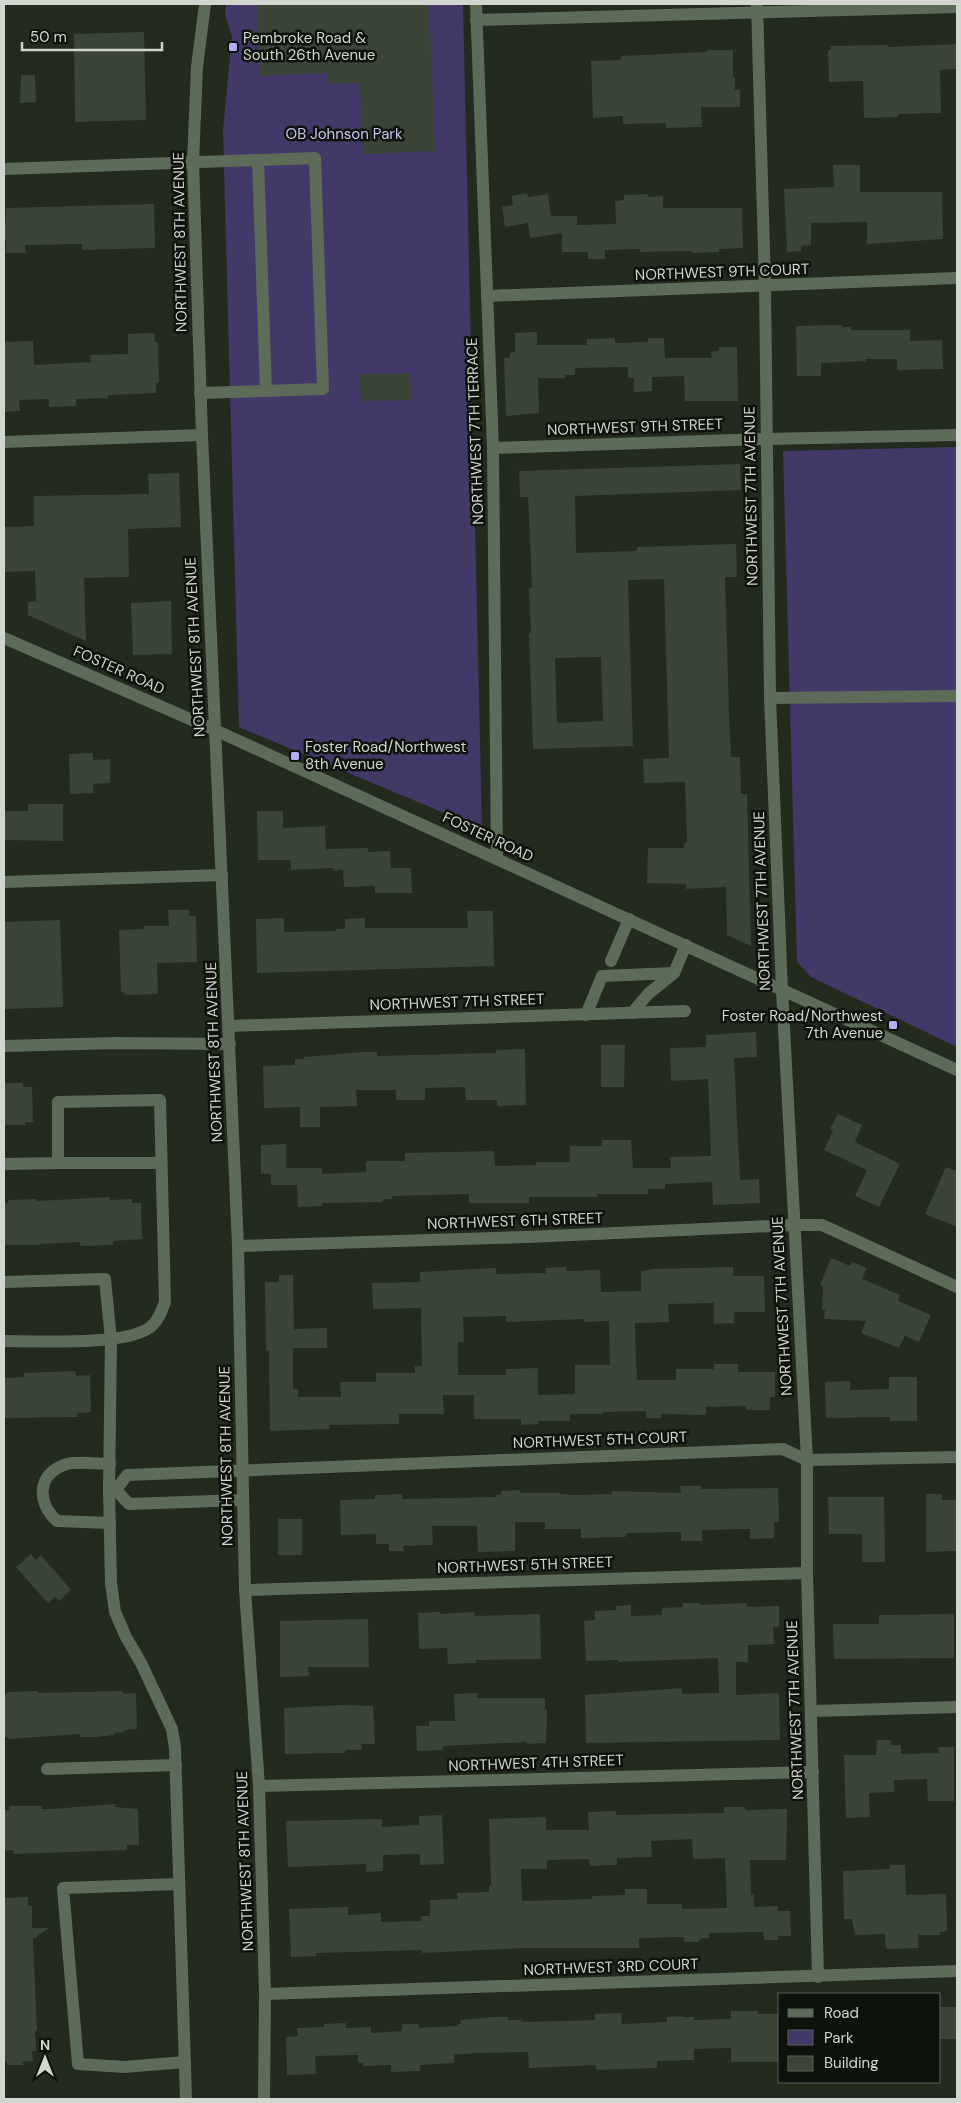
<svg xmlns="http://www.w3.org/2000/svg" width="961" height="2103" font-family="'DM Sans',sans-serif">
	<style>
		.green { fill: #423968 }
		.building { fill: #3a4437; fill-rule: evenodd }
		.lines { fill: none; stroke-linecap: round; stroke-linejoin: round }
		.minor { stroke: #5d6c58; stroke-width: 12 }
		.poi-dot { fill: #b7abf7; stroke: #0e120c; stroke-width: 2 }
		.labels { text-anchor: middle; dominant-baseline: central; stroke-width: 5; stroke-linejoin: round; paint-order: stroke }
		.poi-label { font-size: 15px; fill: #d1d7cf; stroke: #0e120c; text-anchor: start }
		.park-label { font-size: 15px; fill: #cac3f3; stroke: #0e120c }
		.street-label { font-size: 15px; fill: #d1d7cf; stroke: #0e120c }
	</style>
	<rect width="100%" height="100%" fill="#222b1e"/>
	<!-- green -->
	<g class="green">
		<polygon points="226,4 463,4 482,829 239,727 223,130 232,36 225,15"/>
		<polygon points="957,447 957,1047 811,977 797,962 783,451"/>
	</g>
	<!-- building -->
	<g class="building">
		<polygon points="257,4 429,4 435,151 363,154 360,83 327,84 327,73 260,76"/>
		<polygon points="144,32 146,120 75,122 74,34"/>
		<polygon points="957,44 957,69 940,70 941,113 898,114 898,117 864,118 863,81 829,82 828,50 831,50 831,46 888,45 888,47"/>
		<polygon points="707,50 733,50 733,77 735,77 735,90 740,90 740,107 701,107 702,127 666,128 666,123 623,124 623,116 593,118 591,61 621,60 621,56 707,52"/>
		<polygon points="21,75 35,75 36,102 20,103"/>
		<polygon points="833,165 860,165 860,192 942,192 943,239 867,244 867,222 811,223 811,245 801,246 801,251 787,252 784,189 834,187"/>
		<polygon points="527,193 528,197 548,194 551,216 577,216 577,225 616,224 615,201 624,200 624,195 648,194 648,197 663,196 663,208 742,208 743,248 719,249 719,252 692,253 692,251 640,252 640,249 605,250 605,259 588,259 588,252 562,252 562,233 530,238 528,223 505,227 502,207 513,205 512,196"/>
		<polygon points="154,204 155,248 82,250 82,244 25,245 26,253 6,253 6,241 4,241 6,208"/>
		<polygon points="842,325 842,327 851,327 851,330 910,330 910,341 942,340 943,369 897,370 897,359 866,359 866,361 821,363 821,376 797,376 796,326"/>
		<polygon points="537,332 537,345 587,345 587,339 615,338 615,343 648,342 648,338 664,338 665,358 712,358 711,352 719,351 719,347 737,347 738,401 685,401 684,376 652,377 652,391 634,392 634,378 628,378 628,367 575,368 575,375 565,375 565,378 538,378 539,413 506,416 504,358 510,358 510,353 515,352 515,333"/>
		<polygon points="154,333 155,342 158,342 159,383 156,383 156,393 108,395 108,398 76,399 76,406 49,407 49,399 19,400 20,411 4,412 4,342 33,341 34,365 91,362 90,355 128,354 128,334"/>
		<polygon points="410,373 411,400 361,401 360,374"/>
		<path d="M 740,464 L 741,490 L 575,496 L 576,553 L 637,551 L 637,547 L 736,544 L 737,577 L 725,577 L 729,713 L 731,757 L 740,757 L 741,794 L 747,794 L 751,946 L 727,935 L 726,887 L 686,889 L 686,884 L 647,883 L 648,848 L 684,848 L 684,843 L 687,843 L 685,782 L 644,783 L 643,759 L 669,758 L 664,579 L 628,580 L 633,746 L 533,749 L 529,633 L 531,633 L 529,588 L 532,588 L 530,539 L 528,497 L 520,497 L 519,471 ZM 601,657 L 603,721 L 557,723 L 555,658 Z"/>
		<polygon points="179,473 181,527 128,529 129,577 84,578 86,641 28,615 28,602 36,601 35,571 4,572 4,527 34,526 34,496 149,494 148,474"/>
		<polygon points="171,601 172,654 133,655 131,603"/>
		<polygon points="93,753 93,760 110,759 110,783 93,784 94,793 70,794 69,754"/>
		<polygon points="28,804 63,804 63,841 4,840 4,811 28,811"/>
		<polygon points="257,811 283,811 283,828 325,826 326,849 368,848 368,852 390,851 391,868 411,868 412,893 375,893 375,886 344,887 343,870 333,871 333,868 291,870 290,860 258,860"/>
		<polygon points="168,910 189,910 189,916 196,916 197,962 157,963 158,994 126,995 121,991 119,930 144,929 144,926 169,926"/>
		<polygon points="467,911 493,911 494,966 257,973 256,919 284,918 284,932 336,931 336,929 345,929 345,919 365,918 365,928 468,928"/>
		<polygon points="60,920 63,1007 4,1009 4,922"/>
		<polygon points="756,1032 757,1057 734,1058 740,1180 759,1179 760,1203 713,1205 712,1182 665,1184 665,1189 648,1189 648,1194 597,1194 597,1197 529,1197 529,1203 469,1203 469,1194 392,1196 392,1199 383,1199 383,1202 322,1203 322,1206 298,1207 297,1185 271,1185 271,1174 261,1174 261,1145 286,1144 286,1168 322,1168 322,1174 366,1172 366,1161 405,1161 405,1153 494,1151 495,1166 536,1165 536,1162 570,1162 570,1146 602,1146 602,1140 631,1140 633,1168 671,1168 670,1157 711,1156 708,1079 671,1081 670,1048 706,1047 706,1035"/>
		<polygon points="601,1045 625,1045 624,1087 601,1087"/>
		<polygon points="525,1049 526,1105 497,1106 497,1100 466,1100 465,1087 425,1088 425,1100 396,1100 396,1090 356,1090 357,1106 320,1107 320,1127 300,1127 300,1107 264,1108 263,1066 295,1065 295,1059 304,1059 304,1057 363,1052 377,1052 377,1056 496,1053 496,1050"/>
		<polygon points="4,1083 23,1083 23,1087 32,1087 33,1122 25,1122 25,1125 4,1125"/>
		<polygon points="838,1114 862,1125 855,1142 900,1164 879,1207 855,1196 867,1170 824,1150 833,1131 830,1129"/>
		<polygon points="946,1167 957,1171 957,1227 925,1214"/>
		<polygon points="110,1197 110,1200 132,1199 132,1203 141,1203 142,1239 113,1241 113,1245 80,1246 80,1242 39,1244 39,1245 4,1245 4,1203 8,1203 8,1200 37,1199 37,1201"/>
		<polygon points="831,1258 850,1266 852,1262 867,1268 862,1279 900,1295 898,1301 931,1315 919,1342 905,1336 899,1348 861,1333 866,1321 824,1319 825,1310 822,1310 823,1286 820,1285"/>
		<path d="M 566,1267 L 566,1271 L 600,1270 L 601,1292 L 641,1291 L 641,1271 L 653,1269 L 733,1267 L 733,1276 L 764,1276 L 765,1312 L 734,1312 L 734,1323 L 714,1324 L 714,1303 L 668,1304 L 669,1322 L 635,1323 L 636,1361 L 637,1380 L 676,1380 L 676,1369 L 714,1369 L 714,1364 L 738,1364 L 738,1372 L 775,1372 L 775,1397 L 770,1397 L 770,1410 L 746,1410 L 746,1406 L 706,1407 L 706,1415 L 661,1414 L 661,1418 L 646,1418 L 646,1411 L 603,1412 L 603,1414 L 570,1414 L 570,1421 L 538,1421 L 538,1424 L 521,1425 L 521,1419 L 474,1419 L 474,1395 L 443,1395 L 444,1414 L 399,1414 L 399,1424 L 329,1425 L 329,1429 L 270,1431 L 269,1351 L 266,1351 L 265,1282 L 279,1282 L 279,1275 L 293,1275 L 294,1329 L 327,1328 L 327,1348 L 293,1348 L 293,1389 L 298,1389 L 298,1397 L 341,1397 L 340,1382 L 376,1382 L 376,1373 L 415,1373 L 415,1366 L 422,1366 L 421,1308 L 373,1309 L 372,1283 L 420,1282 L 420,1272 L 496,1268 L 496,1274 L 546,1273 L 546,1268 ZM 506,1316 L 506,1322 L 584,1319 L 584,1322 L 609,1321 L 610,1365 L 575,1365 L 575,1394 L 538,1395 L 538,1368 L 506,1369 L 506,1375 L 458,1375 L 458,1342 L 464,1342 L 463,1317 Z"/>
		<polygon points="75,1371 76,1376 90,1375 91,1412 77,1413 78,1417 4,1418 4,1378 24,1377 24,1373"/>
		<polygon points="889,1377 917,1377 917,1421 890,1421 890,1417 826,1418 825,1382 850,1381 850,1390 889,1389"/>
		<polygon points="680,1486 701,1486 701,1489 778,1488 779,1522 774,1522 774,1538 750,1539 750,1529 702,1530 702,1541 681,1541 681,1532 627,1533 625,1537 581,1538 581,1529 545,1529 545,1522 515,1522 515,1551 478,1552 477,1526 432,1526 433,1545 403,1546 404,1551 389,1551 389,1544 376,1544 376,1534 341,1535 340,1500 375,1499 375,1495 402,1494 402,1499 496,1497 496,1495 501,1495 501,1491 520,1490 520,1493 560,1493 560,1494 574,1495 612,1494 612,1491 681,1493"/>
		<polygon points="926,1494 942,1494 942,1500 956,1500 957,1551 926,1552"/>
		<polygon points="828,1497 884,1497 885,1562 862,1562 862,1534 829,1534"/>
		<rect x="278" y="1519" width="24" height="36"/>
		<polygon points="31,1554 36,1560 41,1555 71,1590 59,1601 55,1597 48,1603 16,1567"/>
		<polygon points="683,1603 700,1603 700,1605 747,1603 747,1607 779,1606 779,1627 773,1627 774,1644 748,1645 748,1662 736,1662 736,1695 779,1693 780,1740 586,1743 585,1695 682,1688 682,1694 719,1693 718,1658 618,1662 618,1660 586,1661 584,1621 595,1620 595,1611 616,1610 616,1606 631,1605 631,1616 662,1615 662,1608 683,1607"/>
		<polygon points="440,1612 440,1614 474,1612 475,1616 540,1614 541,1659 476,1660 476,1663 448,1664 447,1648 419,1649 418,1613"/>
		<polygon points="954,1614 954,1658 834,1659 833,1624 879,1624 879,1615"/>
		<polygon points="368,1619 369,1667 308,1667 309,1676 280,1677 280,1621"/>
		<polygon points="38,1691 38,1693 123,1691 123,1694 136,1693 137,1729 124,1730 124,1732 114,1733 114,1735 96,1737 80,1737 80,1734 8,1739 8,1737 4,1737 4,1694 7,1694 7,1692"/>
		<polygon points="477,1693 477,1698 545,1698 545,1710 547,1710 546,1743 527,1744 527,1742 443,1746 443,1750 417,1751 416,1726 429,1726 429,1721 455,1721 454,1694"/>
		<polygon points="342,1705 373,1706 375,1744 361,1744 362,1750 345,1750 345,1753 285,1754 284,1708"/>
		<polygon points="877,1740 891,1740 891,1745 901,1745 901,1754 939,1753 938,1747 954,1747 954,1801 928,1801 927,1779 894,1780 894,1792 869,1793 870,1817 846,1818 844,1755 876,1755"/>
		<polygon points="115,1804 115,1807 138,1809 139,1845 127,1845 127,1850 13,1854 13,1850 4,1851 4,1810 9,1810 9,1806 42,1806 42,1809 52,1809"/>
		<path d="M 724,1807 L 745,1807 L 745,1810 L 787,1809 L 786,1860 L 750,1860 L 751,1895 L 754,1895 L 754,1907 L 778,1906 L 778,1911 L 790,1911 L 791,1936 L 778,1936 L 778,1940 L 764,1940 L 763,1932 L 709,1933 L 709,1938 L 701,1938 L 698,1942 L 684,1942 L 684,1937 L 639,1938 L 639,1948 L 526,1948 L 422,1953 L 422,1950 L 316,1953 L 316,1956 L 291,1957 L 289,1909 L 348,1907 L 348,1915 L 381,1913 L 381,1922 L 421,1921 L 421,1916 L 430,1916 L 430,1900 L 458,1899 L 457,1893 L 489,1892 L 489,1886 L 491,1886 L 489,1819 L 546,1817 L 546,1830 L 589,1830 L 588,1812 L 616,1811 L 616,1815 L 724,1813 ZM 692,1839 L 693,1859 L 725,1858 L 727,1908 L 682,1909 L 682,1904 L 647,1904 L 647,1889 L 625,1889 L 625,1895 L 592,1896 L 592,1899 L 522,1901 L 521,1869 L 547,1869 L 547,1860 L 589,1859 L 590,1866 L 617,1865 L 617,1858 L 652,1857 L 651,1841 Z"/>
		<polygon points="442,1815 444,1864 420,1865 420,1854 383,1855 383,1871 366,1872 366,1864 288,1867 286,1821 382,1819 382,1827 419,1825 419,1816"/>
		<polygon points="890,1865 905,1865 906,1895 946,1894 947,1931 940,1932 940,1935 918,1935 918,1948 886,1949 885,1934 855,1935 852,1919 844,1919 843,1871 890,1869"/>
		<polygon points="28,1897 28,1906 32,1906 32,1928 49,1928 33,1939 37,2031 35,2031 36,2051 32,2051 33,2061 23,2062 23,2065 7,2065 7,2062 4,2062 4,1898"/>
		<rect x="940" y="2007" width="17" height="32"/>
		<polygon points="731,2011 758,2011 758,2014 780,2014 780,2062 731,2062 731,2048 694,2049 694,2060 657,2061 657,2068 596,2070 596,2065 529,2068 528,2052 475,2053 454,2055 454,2063 420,2065 420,2071 391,2072 391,2065 363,2066 363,2063 358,2063 358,2055 315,2056 316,2074 287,2075 286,2037 298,2036 297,2028 324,2027 324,2024 346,2023 346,2028 371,2027 371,2033 402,2031 402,2024 419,2024 419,2028 458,2026 458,2024 461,2024 460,2020 493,2017 508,2017 508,2020 521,2020 521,2022 565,2021 595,2020 595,2014 621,2013 622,2024 667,2022 667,2017 682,2016 682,2017 694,2017 694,2020 731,2019"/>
	</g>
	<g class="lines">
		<!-- minor -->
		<g class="minor">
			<polyline points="205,4 197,67 193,162 202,435 238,1246 245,1590 259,1786 265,1994 264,2099"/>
			<polyline points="476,4 493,448 497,859"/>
			<polyline points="757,4 765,287 770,698 782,990 807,1460 807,1573 818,1977"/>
			<polyline points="476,20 957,7"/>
			<polyline points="258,160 266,391"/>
			<polyline points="4,169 315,158 323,389 200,393"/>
			<polyline points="487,296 957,278"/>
			<polyline points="4,442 202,435"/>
			<polyline points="493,448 766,439 957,435"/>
			<polyline points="4,638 215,730 957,1070"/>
			<polyline points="770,698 957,696"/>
			<polyline points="4,882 222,875"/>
			<polyline points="611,961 629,919"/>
			<polyline points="632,1013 648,994 674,973 686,945"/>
			<polyline points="586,1015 602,976 674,973"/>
			<polyline points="229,1026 685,1011"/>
			<polyline points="4,1046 116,1043 230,1044"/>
			<polyline points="58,1163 161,1163"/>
			<path d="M 4,1164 L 58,1163 L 58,1102 L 160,1100 L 165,1302 C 161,1312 158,1322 149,1328 C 124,1346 37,1341 4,1341"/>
			<polyline points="238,1246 528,1237 794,1225 822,1225 957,1287"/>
			<polyline points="4,1282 105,1279 111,1340 109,1490 111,1583 115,1612 126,1637 141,1663 172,1729 175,1748 186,2099"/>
			<path d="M 110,1464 C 97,1464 79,1461 67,1464 C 37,1473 36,1502 57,1521 L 110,1523"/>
			<polyline points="109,1490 116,1490 129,1504 242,1500"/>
			<polyline points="116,1490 127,1475 783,1449 807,1460 957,1457"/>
			<polyline points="245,1590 807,1573"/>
			<polyline points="812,1711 957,1707"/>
			<polyline points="47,1769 176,1765"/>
			<polyline points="259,1786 813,1772"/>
			<polyline points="179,1884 63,1888 78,2064 124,2067 185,2062"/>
			<polyline points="265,1994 957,1971"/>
		</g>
	</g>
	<!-- markers -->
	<g class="poi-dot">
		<rect x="228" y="42" width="10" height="10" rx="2.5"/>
		<rect x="290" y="751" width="10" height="10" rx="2.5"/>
		<rect x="888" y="1020" width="10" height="10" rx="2.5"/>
	</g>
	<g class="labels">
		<!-- poi labels -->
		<g class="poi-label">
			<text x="243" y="38">Pembroke Road &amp;<tspan x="243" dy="17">South 26th Avenue</tspan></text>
			<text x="305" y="747">Foster Road/Northwest<tspan x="305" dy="17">8th Avenue</tspan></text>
			<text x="883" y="1016" text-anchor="end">Foster Road/Northwest<tspan x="883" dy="17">7th Avenue</tspan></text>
		</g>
		<!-- park labels -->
		<g class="park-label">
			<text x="344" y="134">OB Johnson Park</text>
		</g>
		<!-- street labels -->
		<g class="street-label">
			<text transform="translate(180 242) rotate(-91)">NORTHWEST 8TH AVENUE</text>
			<text transform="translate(722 272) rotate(-2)">NORTHWEST 9TH COURT</text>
			<text transform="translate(635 427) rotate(-2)">NORTHWEST 9TH STREET</text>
			<text transform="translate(475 431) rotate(-92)">NORTHWEST 7TH TERRACE</text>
			<text transform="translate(751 496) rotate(-91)">NORTHWEST 7TH AVENUE</text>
			<text transform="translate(195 647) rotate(-93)">NORTHWEST 8TH AVENUE</text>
			<text transform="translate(119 670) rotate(24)">FOSTER ROAD</text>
			<text transform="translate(488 837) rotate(25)">FOSTER ROAD</text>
			<text transform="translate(762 901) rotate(-92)">NORTHWEST 7TH AVENUE</text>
			<text transform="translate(457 1002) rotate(-2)">NORTHWEST 7TH STREET</text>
			<text transform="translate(214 1052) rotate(-92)">NORTHWEST 8TH AVENUE</text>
			<text transform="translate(515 1221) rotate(-2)">NORTHWEST 6TH STREET</text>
			<text transform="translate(782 1306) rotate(-93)">NORTHWEST 7TH AVENUE</text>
			<text transform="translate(600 1440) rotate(-2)">NORTHWEST 5TH COURT</text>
			<text transform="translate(226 1456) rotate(-91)">NORTHWEST 8TH AVENUE</text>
			<text transform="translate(525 1565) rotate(-2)">NORTHWEST 5TH STREET</text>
			<text transform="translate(795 1710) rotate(-92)">NORTHWEST 7TH AVENUE</text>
			<text transform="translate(536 1763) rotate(-2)">NORTHWEST 4TH STREET</text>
			<text transform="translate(245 1861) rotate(-92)">NORTHWEST 8TH AVENUE</text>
			<text transform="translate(611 1967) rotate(-2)">NORTHWEST 3RD COURT</text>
		</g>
	</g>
	<!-- border -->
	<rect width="961" height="2103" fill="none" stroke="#d1d7cf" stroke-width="10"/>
	<!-- legend -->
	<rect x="778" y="1993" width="162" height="90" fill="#0e120c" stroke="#5c615a"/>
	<rect x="788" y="2009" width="25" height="8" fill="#5d6c58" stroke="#5c615a"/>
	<text x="824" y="2018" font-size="15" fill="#d1d7cf">Road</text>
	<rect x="788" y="2030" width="25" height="15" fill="#423968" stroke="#5c615a"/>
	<text x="824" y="2043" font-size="15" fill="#d1d7cf">Park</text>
	<rect x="788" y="2056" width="25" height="15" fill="#3a4437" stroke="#5c615a"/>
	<text x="824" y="2068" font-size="15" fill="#d1d7cf">Building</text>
	<!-- north arrow -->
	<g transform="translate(45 2058)" stroke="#0e120c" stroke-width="4" paint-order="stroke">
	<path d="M0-4L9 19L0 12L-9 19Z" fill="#d1d7cf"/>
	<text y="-8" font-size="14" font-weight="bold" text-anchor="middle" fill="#d1d7cf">N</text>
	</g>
	<!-- scale -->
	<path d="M22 42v8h140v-8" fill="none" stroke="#d1d7cf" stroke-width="2.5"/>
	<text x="30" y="42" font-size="15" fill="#d1d7cf" stroke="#0e120c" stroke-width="4" paint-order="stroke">50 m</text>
</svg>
